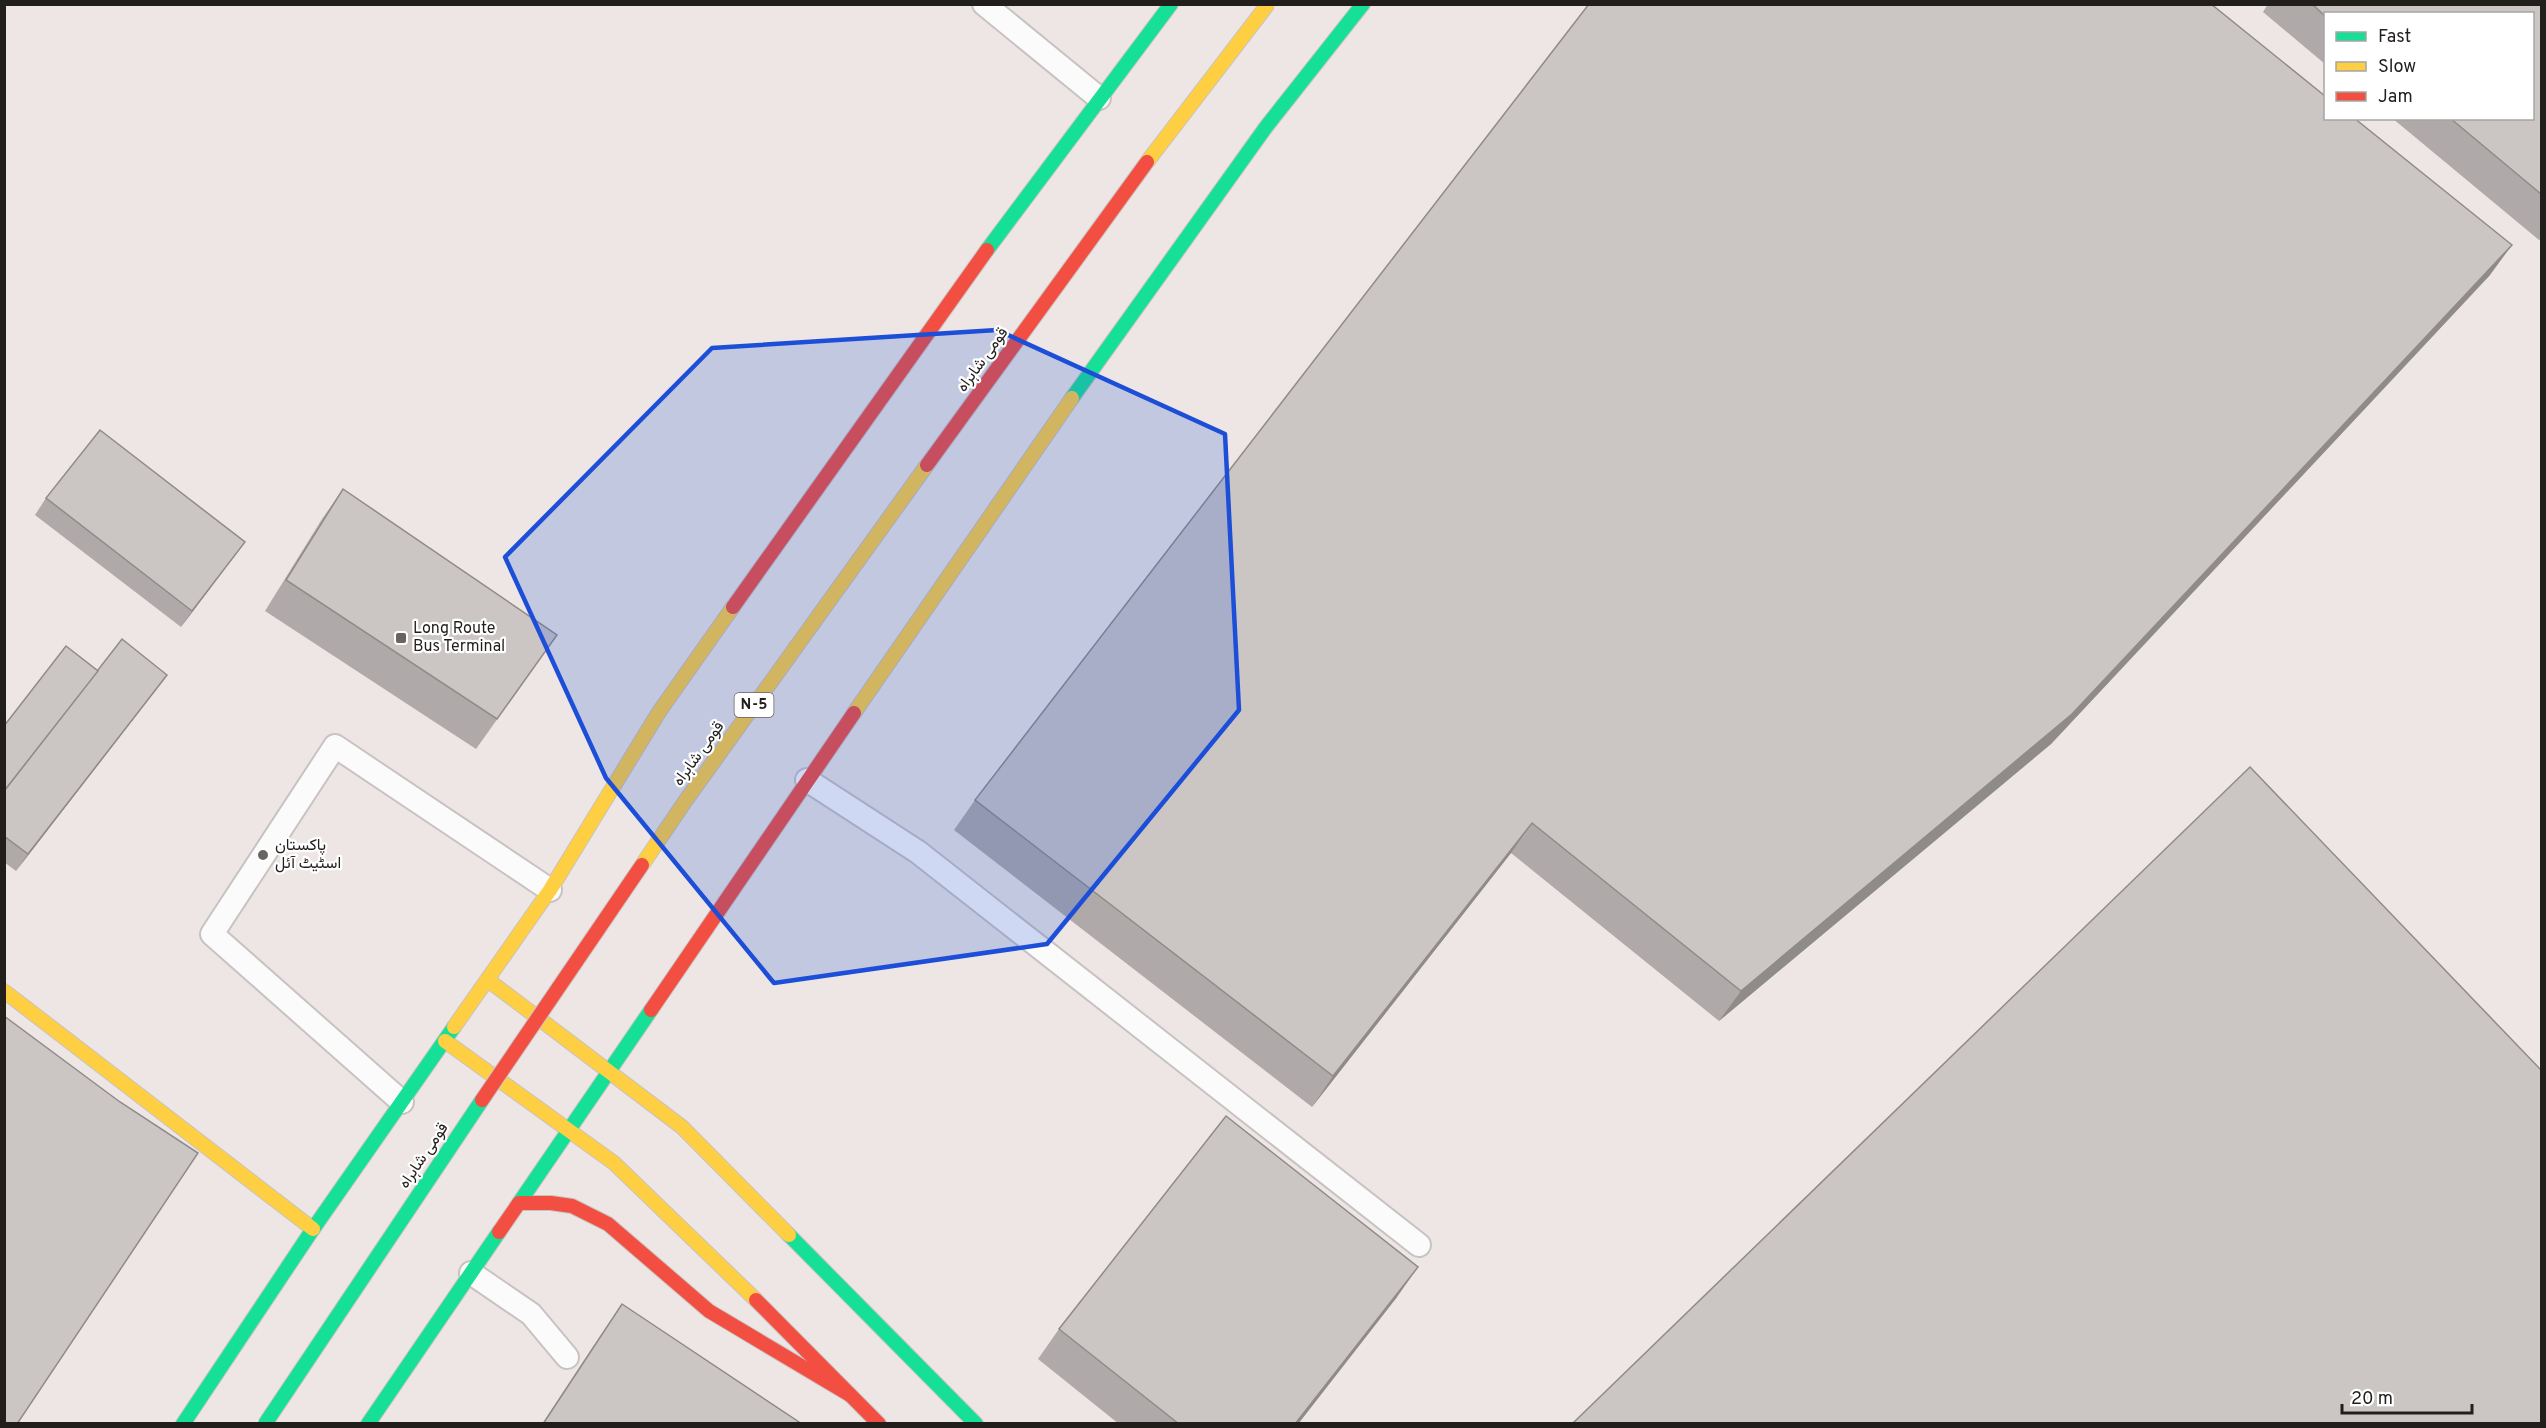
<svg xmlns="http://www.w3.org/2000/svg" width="2546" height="1428" font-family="Overpass,Vazirmatn,sans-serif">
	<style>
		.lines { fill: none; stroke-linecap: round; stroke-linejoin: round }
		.lane-casing { stroke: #c8c3c2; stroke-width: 26 }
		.fast-casing { stroke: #c8c3c2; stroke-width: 16 }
		.slow-casing { stroke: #c8c3c2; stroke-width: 16 }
		.jam-casing { stroke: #c8c3c2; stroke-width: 16 }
		.lane { stroke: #fcfbfb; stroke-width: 22 }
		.fast { stroke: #16e098; stroke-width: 14 }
		.slow { stroke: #ffcf43; stroke-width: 14 }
		.jam { stroke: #f24e42; stroke-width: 14 }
		.fast-bridge-casing { stroke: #c8c3c2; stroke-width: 16; stroke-linecap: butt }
		.slow-bridge-casing { stroke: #c8c3c2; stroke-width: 16; stroke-linecap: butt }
		.jam-bridge-casing { stroke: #c8c3c2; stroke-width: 16; stroke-linecap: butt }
		.fast-bridge { stroke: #16e098; stroke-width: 14 }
		.slow-bridge { stroke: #ffcf43; stroke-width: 14 }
		.jam-bridge { stroke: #f24e42; stroke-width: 14 }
		.wall { fill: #afaaa9 }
		.shaded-wall { fill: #8e8b89 }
		.building { fill: #cbc6c4; stroke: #8e8b89; stroke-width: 1.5 }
		.marked { fill: #1d4ed8; fill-opacity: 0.2; stroke: #1d4ed8; stroke-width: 4.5; stroke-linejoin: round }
		.poi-dot { fill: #696462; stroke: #fff; stroke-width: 2 }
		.labels { text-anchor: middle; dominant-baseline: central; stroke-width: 4.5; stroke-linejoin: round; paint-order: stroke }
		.shield { fill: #fff; stroke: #646260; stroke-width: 1.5 }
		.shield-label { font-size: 15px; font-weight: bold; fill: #221e1c }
		.street-label { font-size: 16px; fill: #221e1c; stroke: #fff }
		.poi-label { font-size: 16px; fill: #221e1c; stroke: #fff; text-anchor: start }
	</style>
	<rect width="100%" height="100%" fill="#ede6e4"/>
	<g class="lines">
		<!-- lane casing -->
		<g class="lane-casing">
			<g id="lane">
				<polyline points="984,4 1099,98"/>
				<polyline points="807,780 918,852 1419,1245"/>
				<polyline points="402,1102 212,934 335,746 550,890"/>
				<polyline points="471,1273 531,1314 567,1357"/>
			</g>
		</g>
		<!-- fast casing -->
		<g class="fast-casing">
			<g id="fast">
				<polyline points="987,250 1171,4"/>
				<polyline points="1072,398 1266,127 1363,4"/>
				<polyline points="519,1203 651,1010"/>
				<polyline points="789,1235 976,1424"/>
				<polyline points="183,1424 313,1229 454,1027"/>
				<polyline points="368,1424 499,1232"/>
			</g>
		</g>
		<!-- slow casing -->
		<g class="slow-casing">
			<g id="slow">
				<polyline points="854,713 1072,398"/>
				<polyline points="488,980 682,1127 789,1235"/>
				<polyline points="4,991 313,1229"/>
				<polyline points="454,1027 550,890 659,712 733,607"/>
				<polyline points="445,1041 614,1163 756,1300"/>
			</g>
		</g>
		<!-- jam casing -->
		<g class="jam-casing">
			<g id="jam">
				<polyline points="733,607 987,250"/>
				<polyline points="651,1010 854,713"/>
				<polyline points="499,1232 519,1203 551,1203 572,1206 608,1224 709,1311 850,1395"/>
				<polyline points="756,1300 879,1424"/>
			</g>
		</g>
		<!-- lane -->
		<use href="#lane" class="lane"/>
		<!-- fast -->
		<use href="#fast" class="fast"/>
		<!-- slow -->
		<use href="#slow" class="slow"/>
		<!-- jam -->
		<use href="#jam" class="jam"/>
		<!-- fast-bridge casing -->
		<g class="fast-bridge-casing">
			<polyline id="fast-bridge" points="265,1424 482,1100"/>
		</g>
		<!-- slow-bridge casing -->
		<g class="slow-bridge-casing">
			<g id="slow-bridge">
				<polyline points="1147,162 1268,4"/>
				<polyline points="642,865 686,800 927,465"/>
			</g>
		</g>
		<!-- jam-bridge casing -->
		<g class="jam-bridge-casing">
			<g id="jam-bridge">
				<polyline points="927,465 1147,162"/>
				<polyline points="482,1100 642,865"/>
			</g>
		</g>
		<!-- fast-bridge -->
		<use href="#fast-bridge" class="fast-bridge"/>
		<!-- slow-bridge -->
		<use href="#slow-bridge" class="slow-bridge"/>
		<!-- jam-bridge -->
		<use href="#jam-bridge" class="jam-bridge"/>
	</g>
	<!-- wall -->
	<g class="wall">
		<polygon points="2268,4 2541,4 2541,239 2539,240 2392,118 2532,118 2325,14 2325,64 2263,12"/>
		<polygon points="2490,275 2051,744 1719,1021 1511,853 1312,1107 954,830 975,800"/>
		<polygon points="343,489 557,635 476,749 265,611 322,519"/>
		<polygon points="46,498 245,542 181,627 35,515"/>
		<polygon points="98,671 155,691 16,871 4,862 4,726"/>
		<polygon points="1397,1297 1298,1424 1119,1424 1038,1359 1059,1329"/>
		<polygon points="622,1304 802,1424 542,1424 594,1345"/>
	</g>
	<!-- shaded-wall -->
	<g class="shaded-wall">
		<polygon points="2512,245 2490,275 2051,744 1719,1021 1741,991"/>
		<polygon points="245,542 233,558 181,627 192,611"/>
		<polygon points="167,675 155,691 16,871 28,854"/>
		<polygon points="1532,823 1511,853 1312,1107 1333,1076"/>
		<polygon points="1418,1267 1397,1297 1298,1424 1295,1424"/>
	</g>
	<!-- building -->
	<g class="building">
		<polygon points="1589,4 2211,4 2325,96 2325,118 2354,118 2512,245 2072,714 1741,991 1532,823 1333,1076 975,800"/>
		<polygon points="2312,4 2541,4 2541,194 2450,118 2532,118 2532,14 2325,14 2325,16"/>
		<polygon points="100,430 245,542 192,611 46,498"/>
		<polygon points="343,489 557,635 497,719 286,580"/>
		<polygon points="122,639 167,675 28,854 4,836 4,791"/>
		<polygon points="66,646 98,671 4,791 4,726"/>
		<polygon points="2250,767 2541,1070 2541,1424 1572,1424"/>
		<polygon points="4,1016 120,1102 198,1153 17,1424 4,1424"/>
		<polygon points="1226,1116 1418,1267 1295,1424 1179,1424 1059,1329"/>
		<polygon points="622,1304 802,1424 543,1424"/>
	</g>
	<!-- marked area -->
	<path class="marked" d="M 997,330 L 1225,434 L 1239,710 L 1047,944 L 774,983 L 606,778 L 505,557 L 712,348 Z"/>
	<!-- markers -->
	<g class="poi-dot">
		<rect x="395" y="632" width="12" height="12" rx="3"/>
		<circle cx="263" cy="855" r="6"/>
	</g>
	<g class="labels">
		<!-- shield labels -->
		<rect class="shield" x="734.5" y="693" width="39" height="24" rx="4.5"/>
		<g class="shield-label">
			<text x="754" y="705">N-5</text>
		</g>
		<!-- street labels -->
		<g class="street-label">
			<text transform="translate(983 360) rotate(-54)">قومی شاہراہ</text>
			<text transform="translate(699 754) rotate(-54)">قومی شاہراہ</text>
			<text transform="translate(424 1156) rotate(-56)">قومی شاہراہ</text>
		</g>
		<!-- poi labels -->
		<g class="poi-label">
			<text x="413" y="629">Long Route<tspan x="413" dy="18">Bus Terminal</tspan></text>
			<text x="275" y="846">پاکستان<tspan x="275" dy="18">اسٹیٹ آئل</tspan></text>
		</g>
	</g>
	<!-- border -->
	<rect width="2546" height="1428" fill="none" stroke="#221e1c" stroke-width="12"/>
	<!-- legend -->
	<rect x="2324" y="12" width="210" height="108" fill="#ffffff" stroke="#a7a5a4" stroke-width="1.5"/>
	<rect x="2336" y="32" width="30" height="9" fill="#16e098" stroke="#a7a5a4" stroke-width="1.5"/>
	<text x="2378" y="42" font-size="18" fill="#221e1c">Fast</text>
	<rect x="2336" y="62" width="30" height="9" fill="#ffcf43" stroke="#a7a5a4" stroke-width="1.5"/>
	<text x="2378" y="72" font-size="18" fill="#221e1c">Slow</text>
	<rect x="2336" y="92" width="30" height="9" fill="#f24e42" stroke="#a7a5a4" stroke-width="1.5"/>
	<text x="2378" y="102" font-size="18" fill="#221e1c">Jam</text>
	<!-- scale -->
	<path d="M2342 1404v9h130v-9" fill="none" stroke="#221e1c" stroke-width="3"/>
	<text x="2351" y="1404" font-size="18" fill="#221e1c" stroke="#ffffff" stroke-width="4.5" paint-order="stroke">20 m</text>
</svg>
